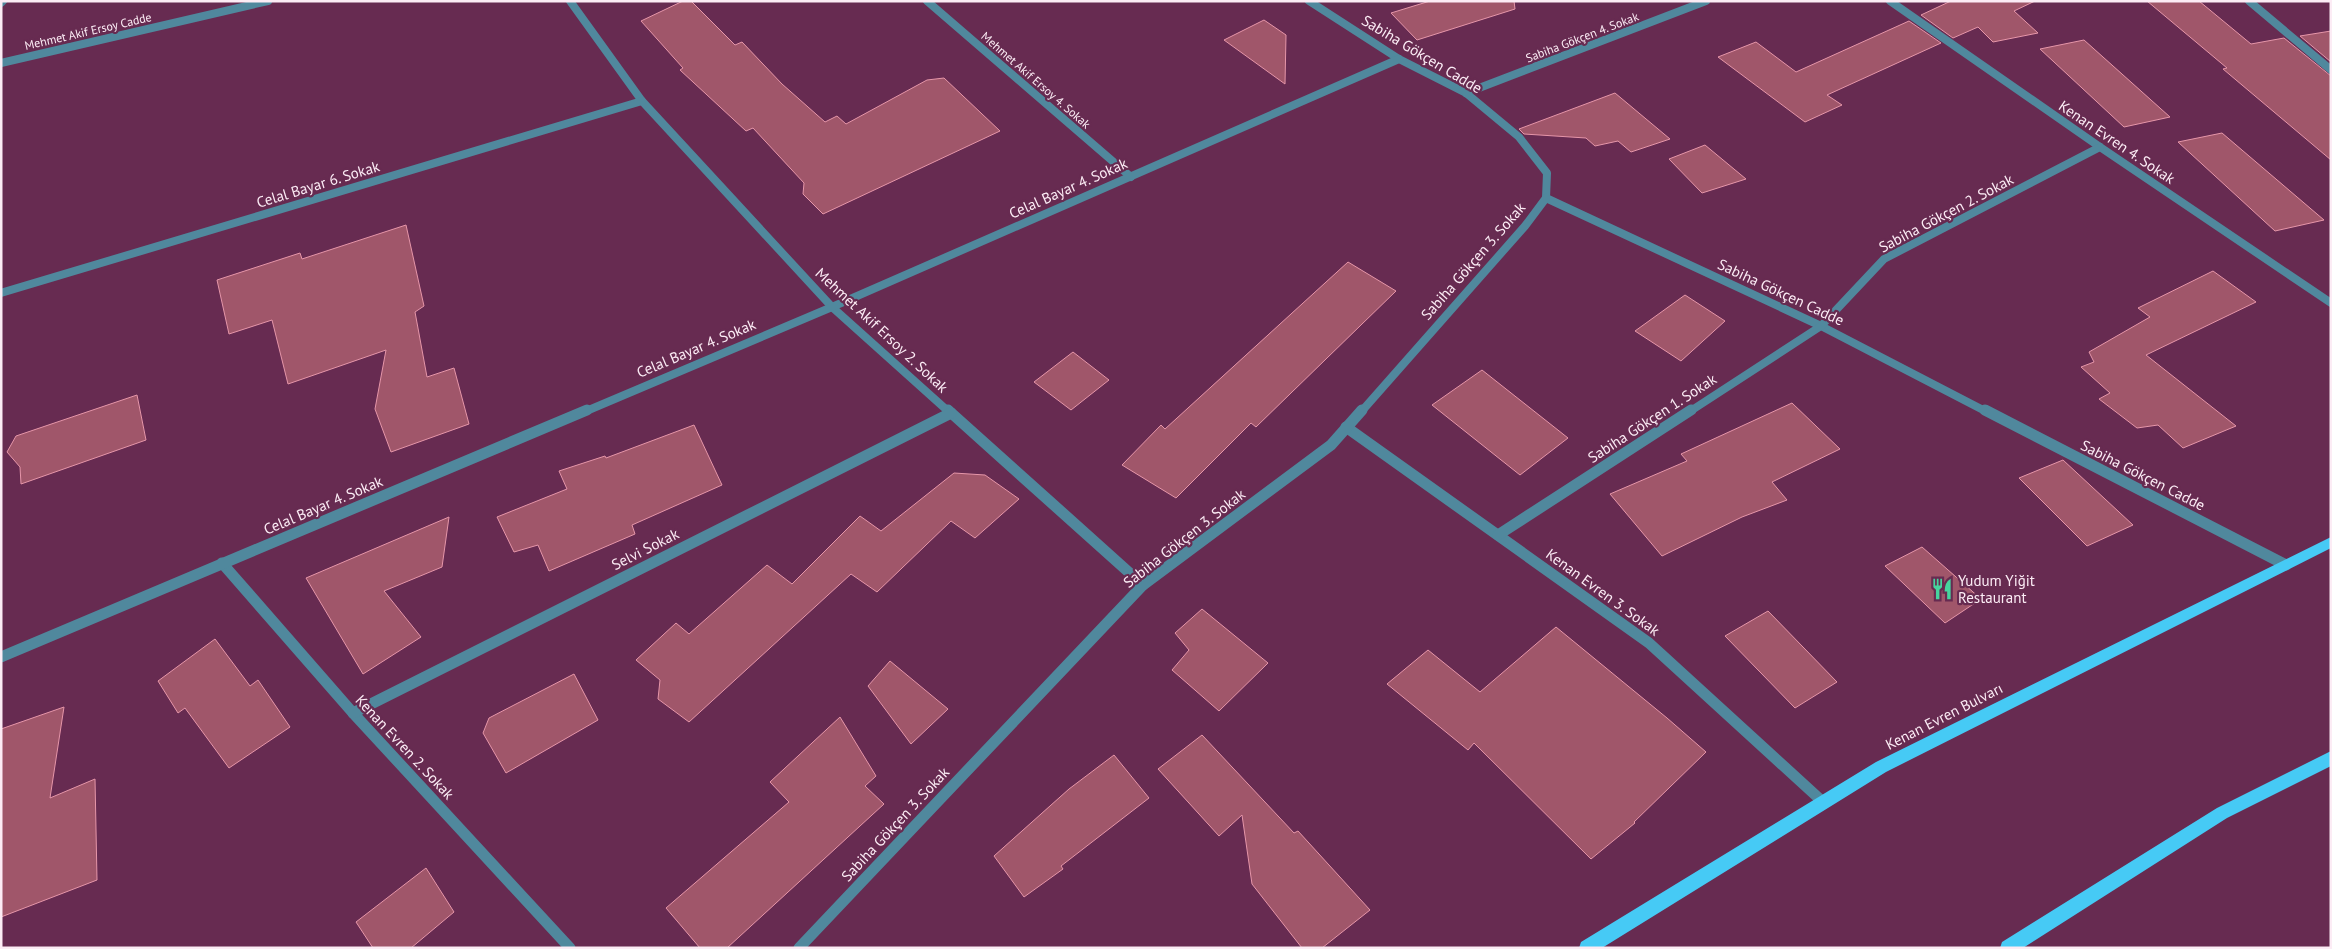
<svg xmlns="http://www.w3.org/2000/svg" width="2332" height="949" font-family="'PT Sans',sans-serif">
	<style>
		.building { fill: #a0566a; stroke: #e696a9 }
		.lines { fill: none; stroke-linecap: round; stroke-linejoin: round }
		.minor-far1 { stroke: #50889d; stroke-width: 8 }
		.minor { stroke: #50889d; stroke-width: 11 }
		.tertiary { stroke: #50889d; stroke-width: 8 }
		.primary { fill: #46caf5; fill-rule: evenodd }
		.labels { text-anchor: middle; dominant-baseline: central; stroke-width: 4.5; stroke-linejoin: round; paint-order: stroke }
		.far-street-label { font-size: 12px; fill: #fcecf5; stroke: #672b51 }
		.street-label { font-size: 15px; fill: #fcecf5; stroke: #672b51 }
		.poi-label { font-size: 15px; fill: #fcecf5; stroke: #672b51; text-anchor: start }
	</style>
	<rect width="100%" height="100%" fill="#672b51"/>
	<!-- building -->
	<g class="building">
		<polygon points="683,1 691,1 735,45 742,42 782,84 825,122 837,116 846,124 927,80 944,78 1000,131 823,214 803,194 804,183 753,128 746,131 680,70 683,68 641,21"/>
		<polygon points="1430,1 1514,1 1515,9 1417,40 1391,13"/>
		<polygon points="1951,1 2035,1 2014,11 2038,33 1993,42 1978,27 1953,38 1921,15"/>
		<polygon points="2147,1 2199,1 2251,44 2284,38 2331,76 2331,160 2223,69 2227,68"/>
		<polygon points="1264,20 1286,35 1285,84 1224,40"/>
		<polygon points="1909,21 1941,43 1827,95 1842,105 1805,122 1718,57 1756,42 1796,72"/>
		<polygon points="2331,31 2331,62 2300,36"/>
		<polygon points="2084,40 2170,117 2124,127 2040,49"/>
		<polygon points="1615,93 1670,139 1631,152 1618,141 1595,146 1586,138 1524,134 1519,129"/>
		<polygon points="2222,133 2324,220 2275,231 2178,142"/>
		<polygon points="1705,145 1746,179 1702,193 1669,159"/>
		<polygon points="406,225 424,306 415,312 427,377 454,368 469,424 391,452 375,409 386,350 288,384 272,320 229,334 217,280 300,253 302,259"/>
		<polygon points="1348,262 1396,291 1256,427 1251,423 1176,498 1122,465 1161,425 1165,429"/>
		<polygon points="2213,271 2256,302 2146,355 2236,426 2183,448 2158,425 2137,428 2099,399 2110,393 2081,367 2094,362 2089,352 2150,317 2138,308"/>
		<polygon points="1685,295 1725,321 1681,361 1635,331"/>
		<polygon points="1073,352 1109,380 1071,410 1034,382"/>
		<polygon points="1482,370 1568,438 1520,475 1432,405"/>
		<polygon points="137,395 146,440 21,484 20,467 7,452 16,436"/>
		<polygon points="1792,403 1840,449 1772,482 1787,500 1742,517 1662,556 1610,494 1687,461 1681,454"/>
		<polygon points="694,425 722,485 632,525 635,534 549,571 538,545 514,552 497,517 567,489 559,471 605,456 606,458"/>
		<polygon points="2063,460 2133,525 2087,546 2019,478"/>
		<polygon points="954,473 985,475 1019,499 975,538 951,521 877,592 851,574 689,722 658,699 660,680 636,660 676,623 689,634 767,565 792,584 860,516 881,531"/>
		<polygon points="449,517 442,567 384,591 421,637 363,674 306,578"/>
		<polygon points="1922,547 1981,599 1945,623 1885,566"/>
		<polygon points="1202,609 1268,663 1219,711 1172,670 1189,650 1175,633"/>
		<polygon points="1768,611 1837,682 1795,708 1725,636"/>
		<polygon points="1556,627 1667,718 1706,752 1634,822 1635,823 1591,859 1474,743 1468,750 1387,684 1428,650 1480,692"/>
		<polygon points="215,639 250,686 258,680 290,727 229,768 185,708 178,713 158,681"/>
		<polygon points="890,661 948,709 911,744 868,686"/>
		<polygon points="574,674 598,720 506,773 483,733 489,718"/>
		<polygon points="64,707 50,798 95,779 97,880 1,917 1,729"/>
		<polygon points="840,717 876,776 865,786 884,804 727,948 700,948 666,908 789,802 770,782"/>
		<polygon points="1202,735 1294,833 1298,831 1370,910 1322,948 1302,948 1252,884 1242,815 1219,836 1158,769"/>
		<polygon points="1114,755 1149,798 1061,866 1063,869 1024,897 994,856 1069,789"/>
		<polygon points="426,868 454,912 411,948 373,948 356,922"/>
	</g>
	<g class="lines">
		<!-- minor-far1 -->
		<g class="minor-far1">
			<polyline points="570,1 642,101 832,307 949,412"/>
			<polyline points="927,1 1131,177"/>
			<polyline points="1309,1 1399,59 1466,93 1519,137 1547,173 1546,198 1821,326 1987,412"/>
			<polyline points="1890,1 2100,147 2331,303"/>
			<polyline points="1,3 3,1"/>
			<polyline points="1466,93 1706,1"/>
			<polyline points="1,293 642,101"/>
			<polyline points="584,412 832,307 1399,59"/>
			<polyline points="1361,412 1525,226 1546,198"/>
			<polyline points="1689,412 1821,326 1884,259 2100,147"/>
		</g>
		<!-- minor -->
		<g class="minor">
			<polyline points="948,410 1143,585"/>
			<polyline points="1985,410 2286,565"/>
			<polyline points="1346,427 1649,643 1823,802"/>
			<polyline points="1498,535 1691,410"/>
			<polyline points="222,563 353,713 570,948"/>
			<polyline points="1,657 587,410"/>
			<polyline points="353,713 951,413"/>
			<polyline points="799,948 1143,585 1331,445 1362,410"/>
		</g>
		<!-- tertiary -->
		<g class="tertiary">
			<polyline points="2249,1 2331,70"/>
			<polyline points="1,63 268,1"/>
		</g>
		<!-- primary -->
		<g class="primary">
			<polygon points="2331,537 2331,548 1886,772 1602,948 1579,948 1581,942 1876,762"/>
			<polygon points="2331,751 2331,766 2227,818 2023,948 2000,948 2002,942 2217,808"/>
		</g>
	</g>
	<!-- icons -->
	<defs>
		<g id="restaurant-bare" transform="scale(1.725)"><path d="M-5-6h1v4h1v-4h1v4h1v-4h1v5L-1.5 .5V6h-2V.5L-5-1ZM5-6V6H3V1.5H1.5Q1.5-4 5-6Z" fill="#46d49e" stroke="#672b51" stroke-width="2.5" paint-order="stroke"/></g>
	</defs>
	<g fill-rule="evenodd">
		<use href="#restaurant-bare" x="1942" y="589"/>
	</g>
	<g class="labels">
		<!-- far-street labels -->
		<g class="far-street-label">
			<text transform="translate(88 31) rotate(-13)">Mehmet Akif Ersoy Cadde</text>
			<text transform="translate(1582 37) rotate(-21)">Sabiha Gökçen 4. Sokak</text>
			<text transform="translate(1036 80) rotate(41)">Mehmet Akif Ersoy 4. Sokak</text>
		</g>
		<!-- street labels -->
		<g class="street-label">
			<text transform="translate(1422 54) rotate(31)">Sabiha Gökçen Cadde</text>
			<text transform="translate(2117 142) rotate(34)">Kenan Evren 4. Sokak</text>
			<text transform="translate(318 184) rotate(-17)">Celal Bayar 6. Sokak</text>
			<text transform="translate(1068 188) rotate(-24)">Celal Bayar 4. Sokak</text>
			<text transform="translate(1946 213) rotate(-28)">Sabiha Gökçen 2. Sokak</text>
			<text transform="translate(1473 261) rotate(-49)">Sabiha Gökçen 3. Sokak</text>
			<text transform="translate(1781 292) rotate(25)">Sabiha Gökçen Cadde</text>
			<text transform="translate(882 330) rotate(43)">Mehmet Akif Ersoy 2. Sokak</text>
			<text transform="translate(696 348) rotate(-23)">Celal Bayar 4. Sokak</text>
			<text transform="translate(1652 418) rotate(-33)">Sabiha Gökçen 1. Sokak</text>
			<text transform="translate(2143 475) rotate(27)">Sabiha Gökçen Cadde</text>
			<text transform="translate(323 505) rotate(-23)">Celal Bayar 4. Sokak</text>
			<text transform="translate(1184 538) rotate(-38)">Sabiha Gökçen 3. Sokak</text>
			<text transform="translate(645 549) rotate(-27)">Selvi Sokak</text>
			<text transform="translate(1603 592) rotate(36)">Kenan Evren 3. Sokak</text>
			<text transform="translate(1944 716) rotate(-27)">Kenan Evren Bulvarı</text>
			<text transform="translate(405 747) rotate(47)">Kenan Evren 2. Sokak</text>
			<text transform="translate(895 824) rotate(-47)">Sabiha Gökçen 3. Sokak</text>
		</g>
		<!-- poi labels -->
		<g class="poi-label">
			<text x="1958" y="580">Yudum Yiğit<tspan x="1958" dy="17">Restaurant</tspan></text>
		</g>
	</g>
	<!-- border -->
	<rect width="2332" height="949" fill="none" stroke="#fcecf5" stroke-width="5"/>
</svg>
